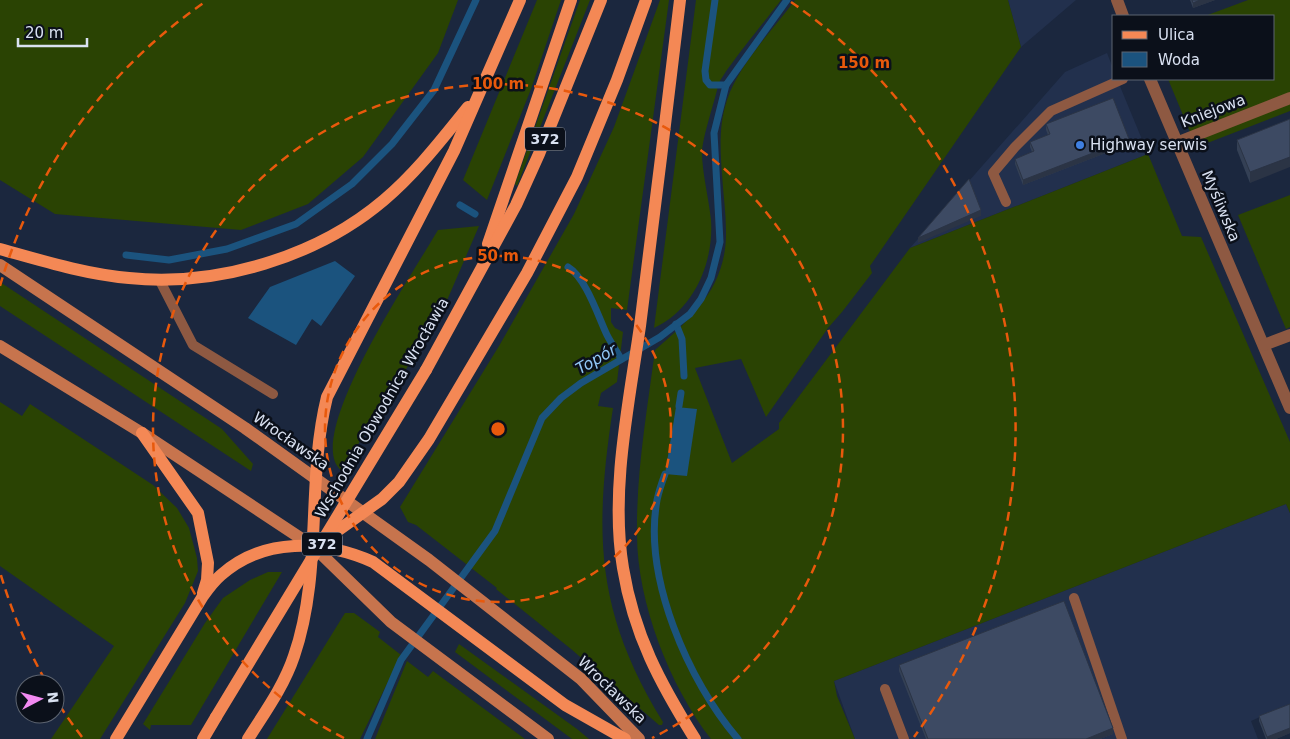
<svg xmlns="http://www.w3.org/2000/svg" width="1290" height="739" font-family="'DejaVu Sans',sans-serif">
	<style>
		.built { fill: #22304d }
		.grass { fill: #2a4303 }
		.water { fill: #1b537e }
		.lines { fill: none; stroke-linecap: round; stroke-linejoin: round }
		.stream { stroke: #1b537e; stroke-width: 7 }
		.lane { stroke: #8e5942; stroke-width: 10 }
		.street { stroke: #8e5942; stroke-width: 12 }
		.secondary { stroke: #c7744d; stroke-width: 12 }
		.primary { stroke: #f48855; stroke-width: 12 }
		.primary-bridge { stroke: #f48855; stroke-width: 12 }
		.wall { fill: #344055 }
		.shaded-wall { fill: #2b3445 }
		.building { fill: #3d4a63; stroke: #2b3445 }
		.ring { fill: none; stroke: #e8590c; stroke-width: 2.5; stroke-dasharray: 9 6 }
		.shop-dot { fill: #3f7fe0; stroke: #0b101a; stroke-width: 2 }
		.labels { text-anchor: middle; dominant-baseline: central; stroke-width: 5; stroke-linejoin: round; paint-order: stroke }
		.shield { fill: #0b101a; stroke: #9ba2b0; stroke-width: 1 }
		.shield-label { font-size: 14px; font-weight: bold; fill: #d9e1f1 }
		.street-label { font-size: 15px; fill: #d9e1f1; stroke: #0b101a }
		.poi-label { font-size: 15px; fill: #d9e1f1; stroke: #0b101a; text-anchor: start }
		.water-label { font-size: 16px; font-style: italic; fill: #90c5f4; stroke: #0b101a }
		.centre { fill: #e8590c; stroke: #0b101a; stroke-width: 2.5 }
		.ring-label { font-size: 15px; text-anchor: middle; font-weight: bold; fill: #e8590c; stroke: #0b101a; stroke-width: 5; stroke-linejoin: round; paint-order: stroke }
	</style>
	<rect width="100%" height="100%" fill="#1b273e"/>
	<!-- built -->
	<g class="built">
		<polygon points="1008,0 1076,0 1021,47"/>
		<polygon points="1107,53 1114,71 1114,79 1117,79 1148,154 910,248 1065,72"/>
		<polygon points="1286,504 1290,513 1290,704 1251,721 1258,739 855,739 834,681"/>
	</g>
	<!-- grass -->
	<g class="grass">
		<polygon points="0,0 458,0 438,53 363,157 308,204 241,230 55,214 0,180"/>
		<polygon points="537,0 561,0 531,89 487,200 463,180"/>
		<polygon points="580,0 590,0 517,186 515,184"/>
		<path d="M 660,0 L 669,0 L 627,310 L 611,308 L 611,322 L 615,328 L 623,332 L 617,382 L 601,393 L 598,406 L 613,408 C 594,533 595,611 663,722 L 662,725 L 659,725 L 571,649 L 496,589 L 497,588 L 416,525 L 408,522 L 400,507 L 499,346 L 574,214 L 614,127 Z"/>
		<path d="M 696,0 L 781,0 C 771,14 720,75 718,86 C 714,104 703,135 702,152 C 702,173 709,199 711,220 C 714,262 694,310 654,328 Z"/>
		<path d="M 795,0 L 1008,0 L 1021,47 L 870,266 L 872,273 L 842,312 L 828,328 L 766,417 L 741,359 L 695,368 L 732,463 L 779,429 L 779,423 L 910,248 L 1148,154 L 1182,236 L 1201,237 L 1290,442 L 1290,513 L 1286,504 L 834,681 L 837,696 L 855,739 L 711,739 C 670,687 637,602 637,535 C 636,473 647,411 655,350 C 693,317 727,286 726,231 C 726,212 723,193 722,174 C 720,149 719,124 727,100 C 739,64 773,30 795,0 Z"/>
		<polygon points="1248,0 1290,0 1290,111 1210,142 1195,144 1168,79 1274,79 1274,16 1205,16"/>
		<polygon points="1290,195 1290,327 1286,329 1238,215"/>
		<path d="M 479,226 L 442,312 L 438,310 L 408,366 L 341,471 C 339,468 336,465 335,462 C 317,416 413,273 438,230 Z"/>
		<polygon points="0,282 222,429 253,464 251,471 0,306"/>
		<polygon points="0,402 22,416 30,404 153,485 177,508 189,528 197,558 198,571 185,603 100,739 51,739 114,646 0,566"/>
		<polygon points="268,572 282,572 191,725 151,725 150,730 143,724 205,623 223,598 250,580"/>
		<polygon points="345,613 354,613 380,632 378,637 401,655 360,739 267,739"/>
		<polygon points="459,644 577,729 589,739 572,739 455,652"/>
		<polygon points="407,661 428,677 433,671 525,739 375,739"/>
	</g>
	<!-- water -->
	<g class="water">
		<polygon points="335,261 355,276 321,326 312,319 296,345 248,318 270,287"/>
		<polygon points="676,407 697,409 687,476 665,474"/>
	</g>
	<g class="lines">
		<!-- stream -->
		<g class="stream">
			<polyline points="715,0 705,71 706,80 710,85 726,85"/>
			<polyline points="460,205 475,214"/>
			<polyline points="126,255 169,260 227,249 296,224 352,184 392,144 434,90 476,0"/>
			<path d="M 568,267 C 586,278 598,316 607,335 C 611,343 617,351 621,359"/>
			<polyline points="676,324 682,339 684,376"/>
			<polyline points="679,406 681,393"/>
			<path d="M 665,474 C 662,482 659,491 657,500 C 643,577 688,681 738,739"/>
			<polyline points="367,739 401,660 495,531 542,418 561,398 581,383 660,337 690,314 701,299 711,278 720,242 714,133 726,85 787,0"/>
		</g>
		<!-- lane -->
		<g class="lane">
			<polyline points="1006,202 993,173 1015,147 1051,111 1123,79"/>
			<polyline points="159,279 193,345 273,394"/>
			<polyline points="1074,598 1122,739"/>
			<polyline points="885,689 904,739"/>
		</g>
		<!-- street -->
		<g class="street">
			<polyline points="1117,0 1123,16"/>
			<polyline points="1150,79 1290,408"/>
			<polyline points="1176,143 1290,98"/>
			<polyline points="1264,345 1290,335"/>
		</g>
		<!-- secondary -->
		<g class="secondary">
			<polyline points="0,265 245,428 429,560 581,679 639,739"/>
			<polyline points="0,346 142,433 314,547 391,622 548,739"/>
		</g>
		<!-- primary -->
		<g class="primary">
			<path d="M 680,0 C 667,109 654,217 640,326 C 629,403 610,491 623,568 C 634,635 660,683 695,739"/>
			<polyline points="488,244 571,0"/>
			<path d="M 0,249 C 43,261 85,274 129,278 C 217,287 317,257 384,200 C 416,173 442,139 468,107"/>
			<polyline points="426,370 516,205 539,154 601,0"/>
			<polyline points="142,433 198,513 208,563 207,580 203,593"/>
			<polyline points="323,541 382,499 399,482 429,439 527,273 577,177 617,80 646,0"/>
			<path d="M 116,739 L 203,596 C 208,589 214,581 221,575 C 264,537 323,540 373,562 L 565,705 L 625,739"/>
			<polyline points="203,739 216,717"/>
			<path d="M 248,739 C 265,712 284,686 294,656 C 323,572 306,482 327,397 L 454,151 L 520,0"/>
		</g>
		<!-- primary-bridge -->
		<polyline class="primary-bridge" points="216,717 426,370"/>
	</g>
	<!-- wall -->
	<g class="wall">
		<polygon points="1190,0 1215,0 1193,8"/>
		<polygon points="1290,119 1250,183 1237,150 1237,140"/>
		<polygon points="1046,124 1129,144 1023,185 1015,164 1015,159 1032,152 1030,147 1030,142 1048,135 1046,130"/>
		<polygon points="899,665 1113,734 1100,739 926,739 899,671"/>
		<polygon points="1290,704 1290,733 1276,739 1266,739 1259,721 1259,716"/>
	</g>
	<!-- shaded-wall -->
	<g class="shaded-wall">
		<polygon points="1200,0 1215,0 1193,8 1193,3"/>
		<polygon points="1129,139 1129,144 1023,185 1023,180"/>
		<polygon points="1290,157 1290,167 1250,183 1250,172"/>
		<polygon points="981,210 981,216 918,243 918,238"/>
		<polygon points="1113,728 1113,734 1100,739 1086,739"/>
		<polygon points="1290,728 1290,733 1276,739 1267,739 1267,737"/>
	</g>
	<!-- building -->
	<g class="building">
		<polygon points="1192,0 1200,0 1193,3"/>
		<polygon points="1113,98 1129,139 1023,180 1015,159 1034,151 1030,142 1050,134 1046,124"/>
		<polygon points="1290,119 1290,157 1250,172 1237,140"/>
		<polygon points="969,179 981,210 918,238"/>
		<polygon points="1064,601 1113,728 1086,739 928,739 899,665"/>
		<polygon points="1290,704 1290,728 1267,737 1259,716"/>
	</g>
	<!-- distance rings -->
	<g class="ring">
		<circle cx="498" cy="429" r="173"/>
		<path d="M344 738A345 345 0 1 1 652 738"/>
		<path d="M82 737A518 518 0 0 1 56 700M45 680A518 518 0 0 1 0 572M0 286A518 518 0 0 1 205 2M791 2A518 518 0 0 1 914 737"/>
	</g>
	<!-- markers -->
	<circle class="shop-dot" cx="1080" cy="145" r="5"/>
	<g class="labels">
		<!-- shield labels -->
		<g class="shield">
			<rect x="525" y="127.5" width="40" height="23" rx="4"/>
			<rect x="302" y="532.5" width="40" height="23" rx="4"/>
		</g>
		<g class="shield-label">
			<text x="545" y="139">372</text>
			<text x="322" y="544">372</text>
		</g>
		<!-- street labels -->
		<g class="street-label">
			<text transform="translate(1213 111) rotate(-21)">Kniejowa</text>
			<text transform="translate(1221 206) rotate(67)">Myśliwska</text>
			<text transform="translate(382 408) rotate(-60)">Wschodnia Obwodnica Wrocławia</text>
			<text transform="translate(291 441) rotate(35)">Wrocławska</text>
			<text transform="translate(612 690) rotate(44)">Wrocławska</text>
		</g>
		<!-- poi labels -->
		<g class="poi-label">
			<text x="1090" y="145">Highway serwis</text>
		</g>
		<!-- water labels -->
		<g class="water-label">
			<text transform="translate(596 359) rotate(-30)">Topór</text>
		</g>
	</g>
	<circle cx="498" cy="429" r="8" class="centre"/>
	<g class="ring-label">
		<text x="864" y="68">150 m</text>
		<text x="498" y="89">100 m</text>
		<text x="498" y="261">50 m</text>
	</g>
	<!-- legend -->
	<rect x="1112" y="15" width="162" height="65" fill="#0b101a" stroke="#5d6470"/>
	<rect x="1122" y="31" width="25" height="8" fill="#f48855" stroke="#5d6470"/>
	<text x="1158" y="40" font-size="15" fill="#d9e1f1">Ulica</text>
	<rect x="1122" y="52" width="25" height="15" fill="#1b537e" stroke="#5d6470"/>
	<text x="1158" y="65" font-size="15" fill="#d9e1f1">Woda</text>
	<!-- north arrow -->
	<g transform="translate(40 699) rotate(84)"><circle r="24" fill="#0b101a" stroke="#5d6470"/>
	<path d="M0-4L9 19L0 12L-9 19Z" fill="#f28af2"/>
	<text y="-8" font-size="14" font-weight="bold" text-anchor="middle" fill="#d9e1f1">N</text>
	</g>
	<!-- scale -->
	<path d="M18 38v8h69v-8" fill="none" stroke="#d9e1f1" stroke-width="2.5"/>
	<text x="25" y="38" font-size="15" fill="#d9e1f1" stroke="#0b101a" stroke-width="4" paint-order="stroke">20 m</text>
</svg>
